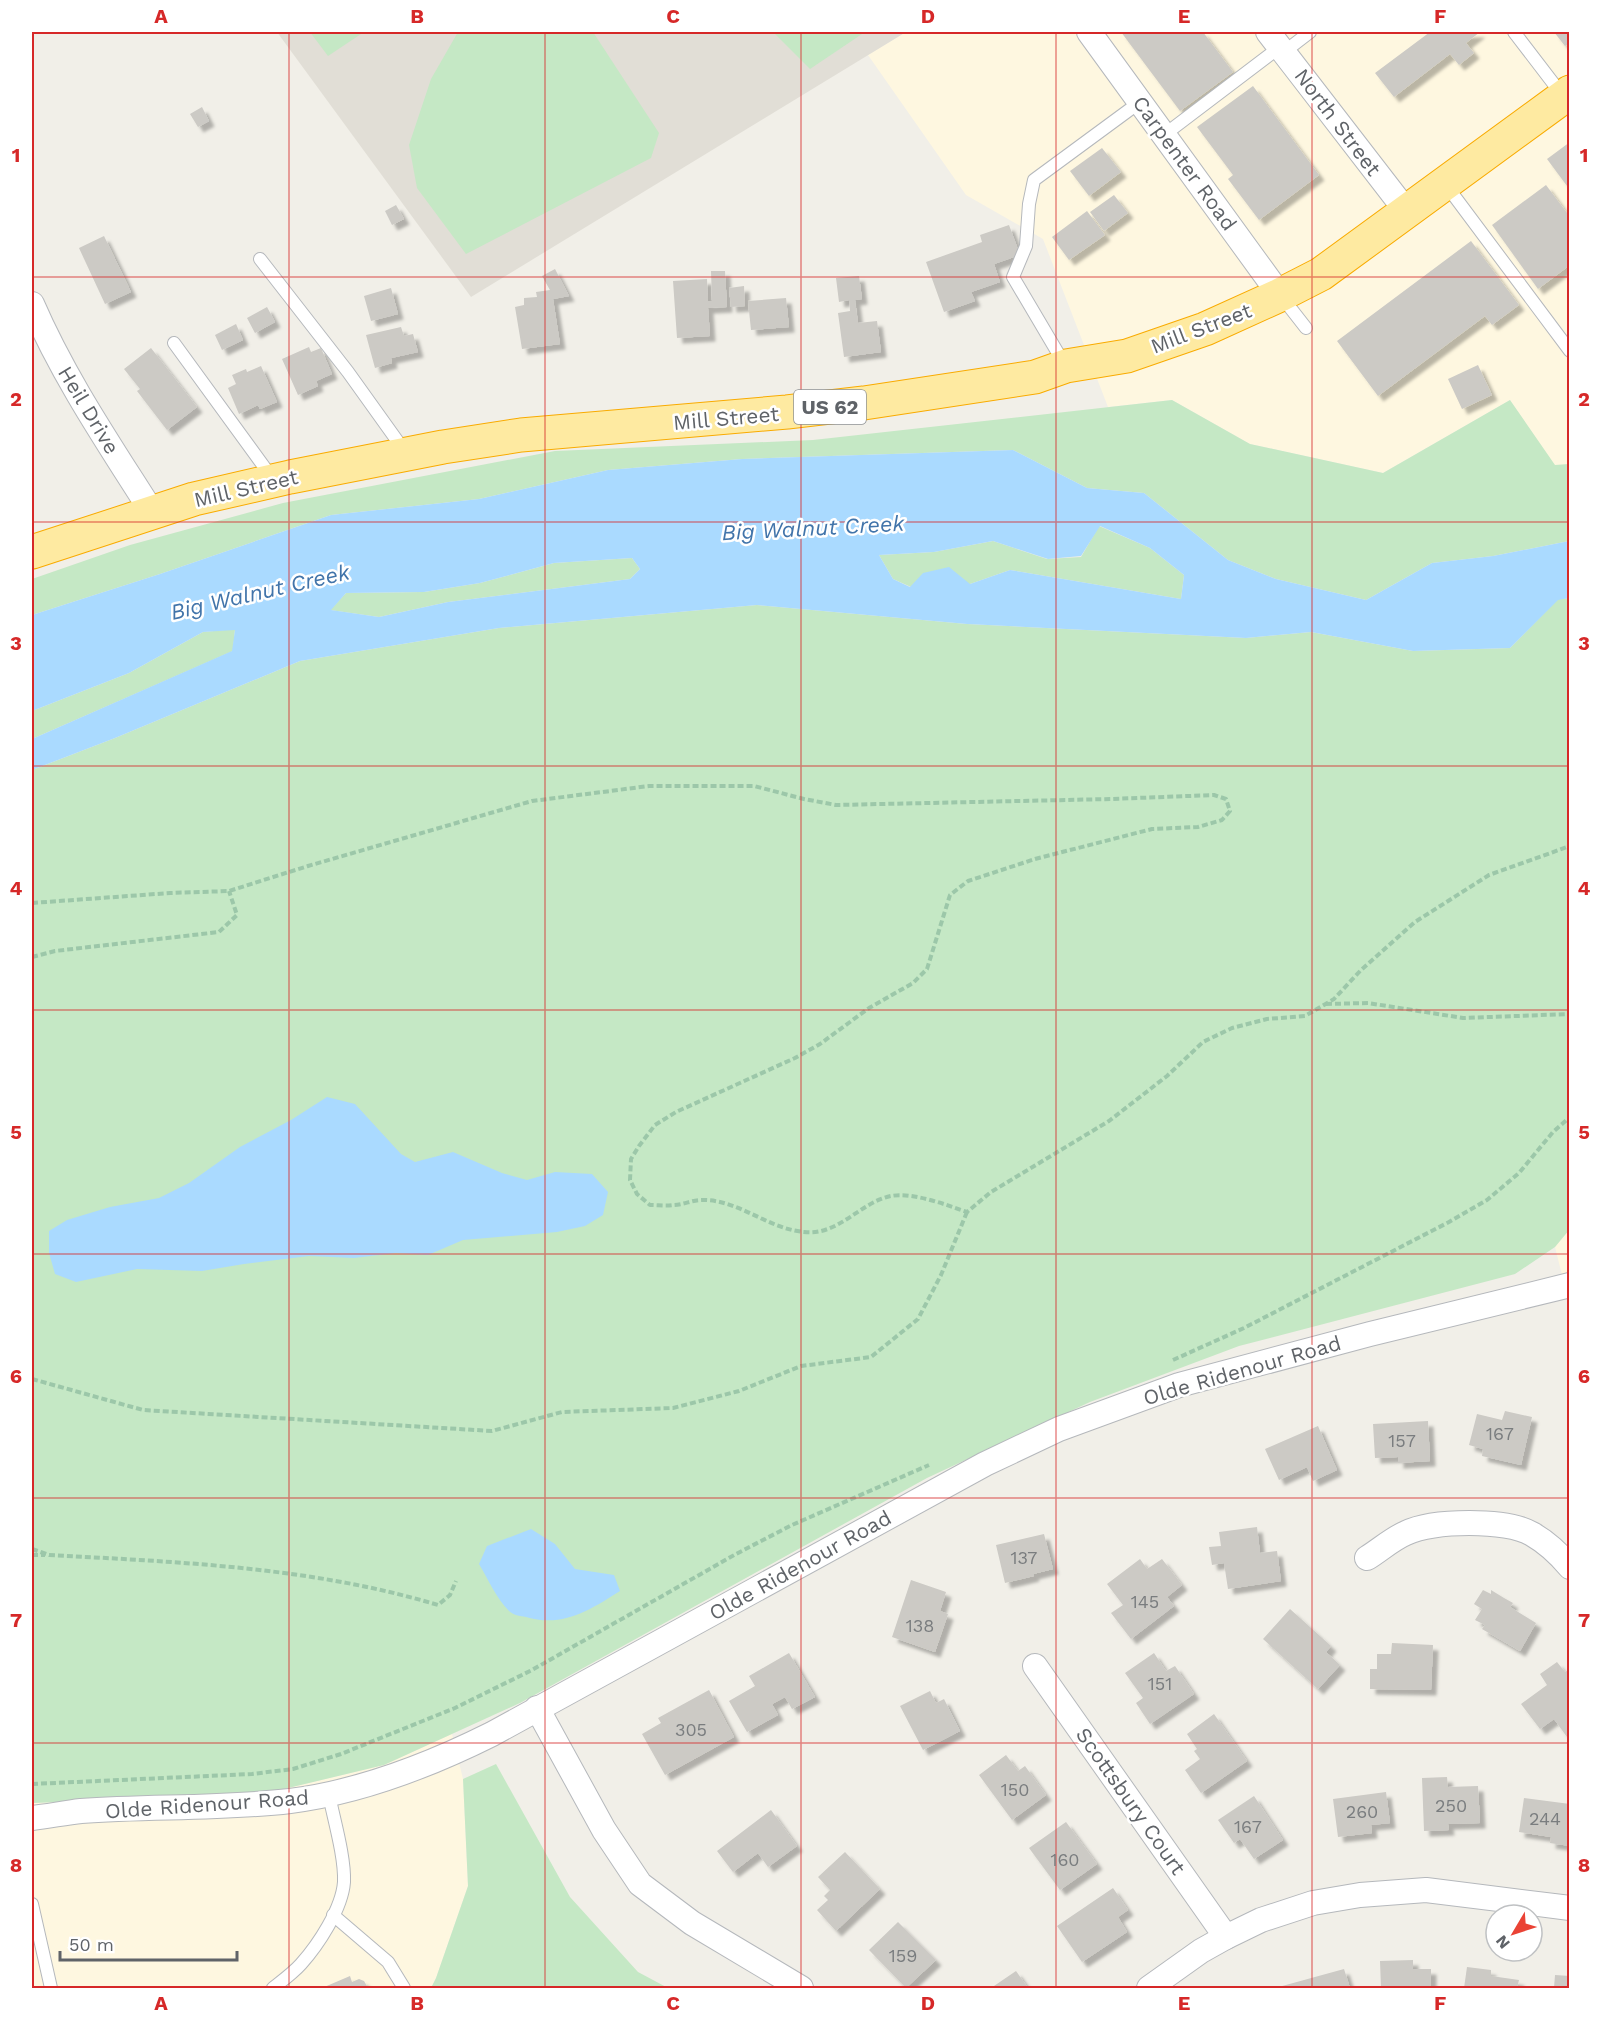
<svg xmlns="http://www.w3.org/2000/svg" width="1601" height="2020" font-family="'Work Sans',sans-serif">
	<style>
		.commercial { fill: #fef7e0 }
		.education { fill: #e1ded6 }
		.green { fill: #c5e8c5 }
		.water { fill: #aadaff; fill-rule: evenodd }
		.building { fill: #cccac5; filter: url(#shadow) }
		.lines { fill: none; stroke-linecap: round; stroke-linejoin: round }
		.service-casing { stroke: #b5b8bc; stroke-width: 14 }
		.minor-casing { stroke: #b5b8bc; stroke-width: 26 }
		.trunk-casing { stroke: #f9ab00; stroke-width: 35 }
		.path { stroke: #9cc7a9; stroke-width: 4; stroke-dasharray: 6 3; stroke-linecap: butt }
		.service { stroke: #fff; stroke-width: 12 }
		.minor { stroke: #fff; stroke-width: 24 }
		.trunk { stroke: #feeaa1; stroke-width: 33 }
		.grid { fill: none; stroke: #d62828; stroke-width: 1.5; stroke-opacity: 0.55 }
		.labels { text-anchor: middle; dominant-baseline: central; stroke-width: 5; stroke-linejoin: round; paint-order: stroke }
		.number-label { font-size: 18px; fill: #7a7d7f }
		.shield { fill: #fff; stroke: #8f9295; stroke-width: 1.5 }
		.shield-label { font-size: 20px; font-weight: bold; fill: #5f6368 }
		.street-label { font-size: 21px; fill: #5f6368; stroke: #fff }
		.water-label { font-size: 22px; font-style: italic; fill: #4174aa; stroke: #fff }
		.neatline { fill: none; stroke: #d62828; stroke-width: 2 }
		.grid-label { font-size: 20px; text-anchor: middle; font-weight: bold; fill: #d62828 }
	</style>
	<defs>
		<filter id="shadow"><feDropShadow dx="5.5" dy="5.5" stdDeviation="1.5" flood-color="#0004"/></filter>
	</defs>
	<rect width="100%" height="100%" fill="#f1efe8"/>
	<!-- commercial -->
	<g class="commercial">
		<polygon points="906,32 1569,32 1569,464 1555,466 1510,400 1383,473 1250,444 1172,400 1108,407 1043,239 966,195 868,55"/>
		<polygon points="1569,1229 1569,1303 1555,1247"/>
		<polygon points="452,1734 463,1779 468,1886 436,1978 431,1988 32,1988 32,1803 259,1795 384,1765"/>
	</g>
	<!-- education -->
	<polygon class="education" points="277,32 906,32 471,297"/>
	<!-- green -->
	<g class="green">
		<polygon points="310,32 364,32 328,56"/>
		<polygon points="458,32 593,32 659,133 651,158 466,254 417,188 409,145 431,79"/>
		<polygon points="773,32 865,32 810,69"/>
		<polygon points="1172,400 1250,444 1383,473 1510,400 1555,465 1569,464 1569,541 1493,556 1432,563 1366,600 1276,579 1228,560 1144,493 1087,488 1013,450 742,459 608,470 479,499 331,515 160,574 32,615 32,579 130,545 283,503 555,451 813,440"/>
		<polygon points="1099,526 1150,548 1184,575 1181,599 1010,570 970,584 911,587 893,579 879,555 934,552 993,541 1047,559 1081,557"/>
		<polygon points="632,558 640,569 630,579 448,602 379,617 330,610 346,593 424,592 480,583 554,563"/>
		<polygon points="1569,598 1570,1229 1555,1247 1515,1274 1239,1346 1090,1402 927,1478 520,1703 384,1765 259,1795 32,1803 32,770 115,738 300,661 499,628 757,605 967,624 1246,638 1311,632 1413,651 1510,648 1558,599"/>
		<polygon points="235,629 233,651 32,739 32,711 129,673 203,632"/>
		<polygon points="496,1764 570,1897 638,1972 668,1988 431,1988 436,1978 468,1886 463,1779"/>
	</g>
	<!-- water -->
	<g class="water">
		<path d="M 1013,450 L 1087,488 L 1144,493 L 1228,560 L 1276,579 L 1366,600 L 1432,563 L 1493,556 L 1569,541 L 1569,598 L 1558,600 L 1510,648 L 1413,651 L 1311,632 L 1246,638 L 967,624 L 757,605 L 499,628 L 300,661 L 115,738 L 32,770 L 32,739 L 232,651 L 235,630 L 203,632 L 129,673 L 32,711 L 32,615 L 160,574 L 331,515 L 479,499 L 608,470 L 742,459 ZM 1100,526 L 1150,548 L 1184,575 L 1181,599 L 1010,570 L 970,584 L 949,567 L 923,573 L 910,587 L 893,579 L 879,555 L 934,552 L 993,541 L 1048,559 L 1081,556 ZM 632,558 L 640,569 L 630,579 L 448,602 L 379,617 L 331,610 L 346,593 L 424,592 L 480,583 L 554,563 Z"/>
		<polygon points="327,1097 355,1104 401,1154 415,1162 453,1152 502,1173 527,1180 555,1172 592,1174 608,1192 603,1215 585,1226 557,1232 463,1240 428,1255 396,1253 354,1258 309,1256 244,1264 202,1271 137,1269 76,1282 55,1274 49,1253 49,1231 67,1220 110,1207 159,1198 189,1183 240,1147 291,1120"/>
		<path d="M 531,1529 L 555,1544 L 575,1569 L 614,1575 L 620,1591 C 590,1610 563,1628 526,1617 C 520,1616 513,1615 509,1611 C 496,1598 488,1579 479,1564 L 487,1546 Z"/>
	</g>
	<!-- building -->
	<g class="building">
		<polygon points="1121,32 1203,32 1233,72 1180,111"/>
		<polygon points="1430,32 1480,32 1466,43 1474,53 1459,65 1450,54 1394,97 1375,73"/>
		<polygon points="1554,32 1570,32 1570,43 1565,46"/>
		<polygon points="1253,86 1319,175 1259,220 1228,179 1233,175 1197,127"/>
		<polygon points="202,107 209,121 198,127 190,114"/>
		<polygon points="1570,142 1570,190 1547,159"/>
		<polygon points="1102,148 1121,172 1089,196 1070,171"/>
		<polygon points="1546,185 1570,217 1570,265 1538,289 1492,225"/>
		<polygon points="1114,195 1128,213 1104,231 1090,212"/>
		<polygon points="396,205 404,219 392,225 385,211"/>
		<polygon points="1087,211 1105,235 1069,260 1052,237"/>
		<polygon points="1009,225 1020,255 994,264 1000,282 971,292 975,301 944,312 926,262 982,242 980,235"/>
		<polygon points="104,236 131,292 105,304 79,248"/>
		<polygon points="1471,241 1519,305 1492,325 1485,316 1378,396 1337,341"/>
		<polygon points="555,269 569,296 553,299 560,344 522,349 515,307 524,305 524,298 537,297 536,292 550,290 542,276"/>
		<polygon points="711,271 725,271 727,307 708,308 710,336 677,338 673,281 707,279 708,301 712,301"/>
		<polygon points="859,276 862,299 855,300 858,323 877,321 881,352 844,357 838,313 850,311 849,300 839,302 836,278"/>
		<polygon points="744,286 745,306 731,307 729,288"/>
		<polygon points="391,288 398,314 371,321 364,296"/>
		<polygon points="786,298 789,327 751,330 748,301"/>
		<polygon points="267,307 275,322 255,333 247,318"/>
		<polygon points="236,324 243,340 222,350 215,335"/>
		<polygon points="401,327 404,336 413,334 418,352 391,358 392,363 375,368 366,335"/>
		<polygon points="309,347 311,352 321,348 332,374 316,381 318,386 298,395 282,359"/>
		<polygon points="151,348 197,407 167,430 137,391 140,389 124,369"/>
		<polygon points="1478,365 1492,395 1462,409 1448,379"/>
		<polygon points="261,366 277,402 260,409 258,405 239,414 228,388 236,384 232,375 246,369 247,372"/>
		<polygon points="1505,1411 1532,1417 1521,1465 1482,1456 1483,1449 1469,1445 1477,1414 1502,1420"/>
		<polygon points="1428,1421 1430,1461 1398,1463 1398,1457 1375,1458 1373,1424"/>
		<polygon points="1318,1426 1337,1470 1313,1481 1307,1467 1279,1480 1265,1449"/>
		<polygon points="1257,1527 1260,1553 1277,1551 1281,1581 1228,1589 1224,1563 1212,1565 1209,1547 1221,1546 1219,1532"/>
		<polygon points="1044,1534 1053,1569 1033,1574 1034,1576 1005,1583 996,1545"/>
		<polygon points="1140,1559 1147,1569 1162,1559 1182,1585 1167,1597 1174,1606 1131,1639 1111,1613 1123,1605 1107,1584"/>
		<polygon points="911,1580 946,1592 940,1611 948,1614 935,1652 892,1637"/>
		<polygon points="1483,1590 1491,1594 1491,1590 1504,1598 1513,1603 1510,1607 1536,1623 1520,1651 1482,1629 1485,1625 1475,1620 1482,1609 1474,1604"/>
		<polygon points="1290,1609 1331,1646 1326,1652 1340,1665 1318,1689 1263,1639"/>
		<polygon points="1392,1643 1433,1645 1431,1690 1370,1689 1370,1669 1377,1669 1377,1654 1391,1654"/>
		<polygon points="789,1653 815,1697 792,1709 785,1697 772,1704 778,1715 747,1732 729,1701 755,1686 749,1676"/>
		<polygon points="1154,1653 1166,1671 1175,1666 1194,1694 1150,1724 1136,1703 1143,1698 1125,1673"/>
		<polygon points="1557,1662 1565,1672 1568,1670 1570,1673 1570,1736 1567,1737 1554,1719 1540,1729 1521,1704 1547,1685 1540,1674"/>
		<polygon points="709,1690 734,1737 665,1775 642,1734 661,1723 658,1718"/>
		<polygon points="930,1691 936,1703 944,1699 960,1731 923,1750 900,1706"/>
		<polygon points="1214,1714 1247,1761 1201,1793 1185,1770 1200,1759 1194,1751 1197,1749 1187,1734"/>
		<polygon points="1006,1755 1018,1771 1025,1766 1046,1795 1012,1820 979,1775"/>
		<polygon points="1447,1777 1448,1787 1478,1786 1480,1823 1448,1824 1449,1830 1424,1831 1422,1778"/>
		<polygon points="1386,1792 1390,1823 1371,1825 1372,1833 1338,1837 1333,1799"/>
		<polygon points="1254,1796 1283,1840 1254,1859 1240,1839 1234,1843 1218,1820"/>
		<polygon points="1524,1798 1570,1804 1570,1846 1550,1843 1551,1837 1519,1832"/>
		<polygon points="771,1810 797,1846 768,1867 758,1853 733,1872 717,1851"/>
		<polygon points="1066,1822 1097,1864 1060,1890 1029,1848"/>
		<polygon points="845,1852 880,1889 836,1931 817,1910 828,1900 824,1896 830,1890 818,1877"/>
		<polygon points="1113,1888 1128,1910 1118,1917 1127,1932 1082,1962 1057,1926"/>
		<polygon points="898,1922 936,1960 906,1988 869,1950"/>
		<polygon points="1413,1960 1413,1969 1431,1969 1431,1988 1381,1988 1380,1961"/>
		<polygon points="1467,1967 1491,1970 1491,1976 1519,1980 1517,1988 1464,1988"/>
		<polygon points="1344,1969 1350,1988 1275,1988"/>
		<polygon points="1016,1971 1028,1988 991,1988"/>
		<polygon points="1555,1975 1570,1976 1570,1988 1554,1988"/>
		<polygon points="350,1976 352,1982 359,1979 364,1981 368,1988 322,1988"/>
	</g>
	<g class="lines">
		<!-- service casing -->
		<g class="service-casing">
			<g id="service">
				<polyline points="1514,32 1563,96"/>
				<polyline points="1284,52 1310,32"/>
				<polyline points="1164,135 1280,47"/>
				<polyline points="1446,185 1570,351"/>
				<polyline points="260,259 348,372 406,453"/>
				<polyline points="1281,296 1306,328"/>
				<polyline points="174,343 273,479"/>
				<polyline points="1065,365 1013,277 1026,246 1029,204 1034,180 1140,102"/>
				<polyline points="32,1904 51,1988"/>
				<polyline points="333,1915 388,1962 404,1988"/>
				<path d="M 273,1988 C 282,1981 293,1973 301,1964 C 318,1945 342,1909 344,1882 C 345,1857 334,1820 329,1795"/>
			</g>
		</g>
		<!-- minor casing -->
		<g class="minor-casing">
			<g id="minor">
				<polyline points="1089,32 1280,295"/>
				<polyline points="1268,32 1407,212"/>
				<path d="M 32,304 C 64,378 109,444 152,512"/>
				<path d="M 1367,1558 C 1380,1550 1392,1539 1406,1533 C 1432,1520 1507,1519 1532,1534 C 1546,1542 1560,1555 1570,1567"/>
				<polyline points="1035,1666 1226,1937"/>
				<polyline points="537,1708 604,1830 640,1884 692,1923 801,1988"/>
				<path d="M 32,1818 C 48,1816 65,1813 81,1811 C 151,1806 221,1809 290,1801 C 361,1792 428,1766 492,1734 L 985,1464 L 1059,1429 L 1179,1385 L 1370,1334 L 1570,1285"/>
				<polyline points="1149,1988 1201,1951 1226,1937 1261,1920 1313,1903 1360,1895 1426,1890 1570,1908"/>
			</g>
		</g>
		<!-- trunk casing -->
		<g class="trunk-casing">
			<polyline id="trunk" points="32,552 194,499 290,477 443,447 521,435 787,412 864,403 1035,377 1066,366 1127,356 1205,329 1280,295 1321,274 1570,92"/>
		</g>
		<!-- path -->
		<g class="path">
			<path d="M 32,903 L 170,893 L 229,891 L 308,866 L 532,801 L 649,786 L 754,786 L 804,799 L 836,805 L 1111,799 L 1214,795 L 1226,799 L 1230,811 L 1222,820 L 1198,827 L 1152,829 L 1035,859 L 968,881 L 950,895 L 927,969 L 913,983 L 869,1008 L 820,1044 L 795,1058 L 676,1112 L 655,1125 L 639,1146 L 631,1159 L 630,1180 L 637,1194 L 650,1205 C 658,1205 666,1206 673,1205 C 684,1205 694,1199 705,1200 C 740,1201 769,1229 804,1232 C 839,1236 860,1202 891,1196 C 913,1192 947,1205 967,1212 L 991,1192 L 1109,1121 L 1167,1076 L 1203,1042 L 1232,1028 L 1267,1019 L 1305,1016 L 1334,999 L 1361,970 L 1415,922 L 1489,875 L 1570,846"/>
			<polyline points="32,957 55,951 219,932 237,915 229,891"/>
			<polyline points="1326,1004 1368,1003 1463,1018 1570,1014"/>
			<polyline points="1173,1360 1244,1328 1449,1222 1487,1200 1519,1173 1553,1132 1570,1117"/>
			<polyline points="32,1379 143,1410 492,1431 562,1412 673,1408 739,1391 801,1366 871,1357 918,1319 941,1275 967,1212"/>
			<path d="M 32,1549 L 49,1555 C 179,1562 312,1567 438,1605 L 450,1595 L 456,1581"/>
			<polyline points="32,1555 45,1555"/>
			<polyline points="32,1784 252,1774 293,1769 341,1754 455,1708 532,1670 736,1554 792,1525 929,1465"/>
		</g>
		<!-- service -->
		<use href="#service" class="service"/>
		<!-- minor -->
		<use href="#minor" class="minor"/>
		<!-- trunk -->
		<use href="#trunk" class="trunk"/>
	</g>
	<!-- grid -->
	<path class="grid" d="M 289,32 L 289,1988M 545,32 L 545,1988M 801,32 L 801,1988M 1056,32 L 1056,1988M 1312,32 L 1312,1988M 32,277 L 1570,277M 32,522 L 1570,522M 32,766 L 1570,766M 32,1010 L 1570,1010M 32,1254 L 1570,1254M 32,1498 L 1570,1498M 32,1743 L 1570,1743"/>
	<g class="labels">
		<!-- number labels -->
		<g class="number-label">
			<text x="1500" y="1433">167</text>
			<text x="1402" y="1440">157</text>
			<text x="1024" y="1557">137</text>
			<text x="1145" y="1601">145</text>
			<text x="920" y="1625">138</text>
			<text x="1160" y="1683">151</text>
			<text x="691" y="1729">305</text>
			<text x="1015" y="1789">150</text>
			<text x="1451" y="1805">250</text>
			<text x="1362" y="1811">260</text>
			<text x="1545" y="1818">244</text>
			<text x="1248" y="1826">167</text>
			<text x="1065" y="1859">160</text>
			<text x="903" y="1955">159</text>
		</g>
		<!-- shield labels -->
		<rect class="shield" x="794" y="390" width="72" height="34" rx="4.5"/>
		<g class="shield-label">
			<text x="830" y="407">US 62</text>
		</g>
		<!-- street labels -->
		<g class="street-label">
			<text transform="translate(1338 122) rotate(53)">North Street</text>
			<text transform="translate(1185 163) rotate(54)">Carpenter Road</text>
			<text transform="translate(1201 328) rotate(-21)">Mill Street</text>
			<text transform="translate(89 410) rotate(59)">Heil Drive</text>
			<text transform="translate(726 418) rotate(-5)">Mill Street</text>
			<text transform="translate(246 488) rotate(-13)">Mill Street</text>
			<text transform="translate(1242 1370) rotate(-16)">Olde Ridenour Road</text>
			<text transform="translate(800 1565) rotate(-29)">Olde Ridenour Road</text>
			<text transform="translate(1131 1801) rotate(55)">Scottsbury Court</text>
			<text transform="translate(207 1804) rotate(-4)">Olde Ridenour Road</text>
		</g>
		<!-- water labels -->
		<g class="water-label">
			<text transform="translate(813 528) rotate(-3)">Big Walnut Creek</text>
			<text transform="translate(260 592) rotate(-13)">Big Walnut Creek</text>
		</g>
	</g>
	<!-- border -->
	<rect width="1601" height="2020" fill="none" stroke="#ffffff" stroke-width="66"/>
	<!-- north arrow -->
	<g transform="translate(1514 1933) rotate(231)"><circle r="28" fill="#ffffff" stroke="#bfc1c3" stroke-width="1.5"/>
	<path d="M0-4.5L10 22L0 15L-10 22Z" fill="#ea4335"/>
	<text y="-9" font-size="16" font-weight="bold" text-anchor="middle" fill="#5f6368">N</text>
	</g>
	<!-- scale -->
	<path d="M60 1951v9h177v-9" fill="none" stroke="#5f6368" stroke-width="3"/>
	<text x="69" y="1951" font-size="18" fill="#5f6368" stroke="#ffffff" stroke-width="4.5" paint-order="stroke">50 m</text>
	<rect x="33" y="33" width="1535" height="1954" class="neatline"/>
	<g class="grid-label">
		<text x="161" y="23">A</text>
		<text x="417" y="23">B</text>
		<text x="673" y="23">C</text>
		<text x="928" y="23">D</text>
		<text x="1184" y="23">E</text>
		<text x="1440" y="23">F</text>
		<text x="16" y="162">1</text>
		<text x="1584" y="162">1</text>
		<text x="16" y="406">2</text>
		<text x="1584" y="406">2</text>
		<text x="16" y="650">3</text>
		<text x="1584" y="650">3</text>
		<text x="16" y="895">4</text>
		<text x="1584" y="895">4</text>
		<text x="16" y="1139">5</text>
		<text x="1584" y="1139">5</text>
		<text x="16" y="1383">6</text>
		<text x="1584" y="1383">6</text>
		<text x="16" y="1627">7</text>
		<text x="1584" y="1627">7</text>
		<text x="16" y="1872">8</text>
		<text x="1584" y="1872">8</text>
		<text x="161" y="2010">A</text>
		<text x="417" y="2010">B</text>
		<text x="673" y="2010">C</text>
		<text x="928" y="2010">D</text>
		<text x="1184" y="2010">E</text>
		<text x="1440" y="2010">F</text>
	</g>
</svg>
